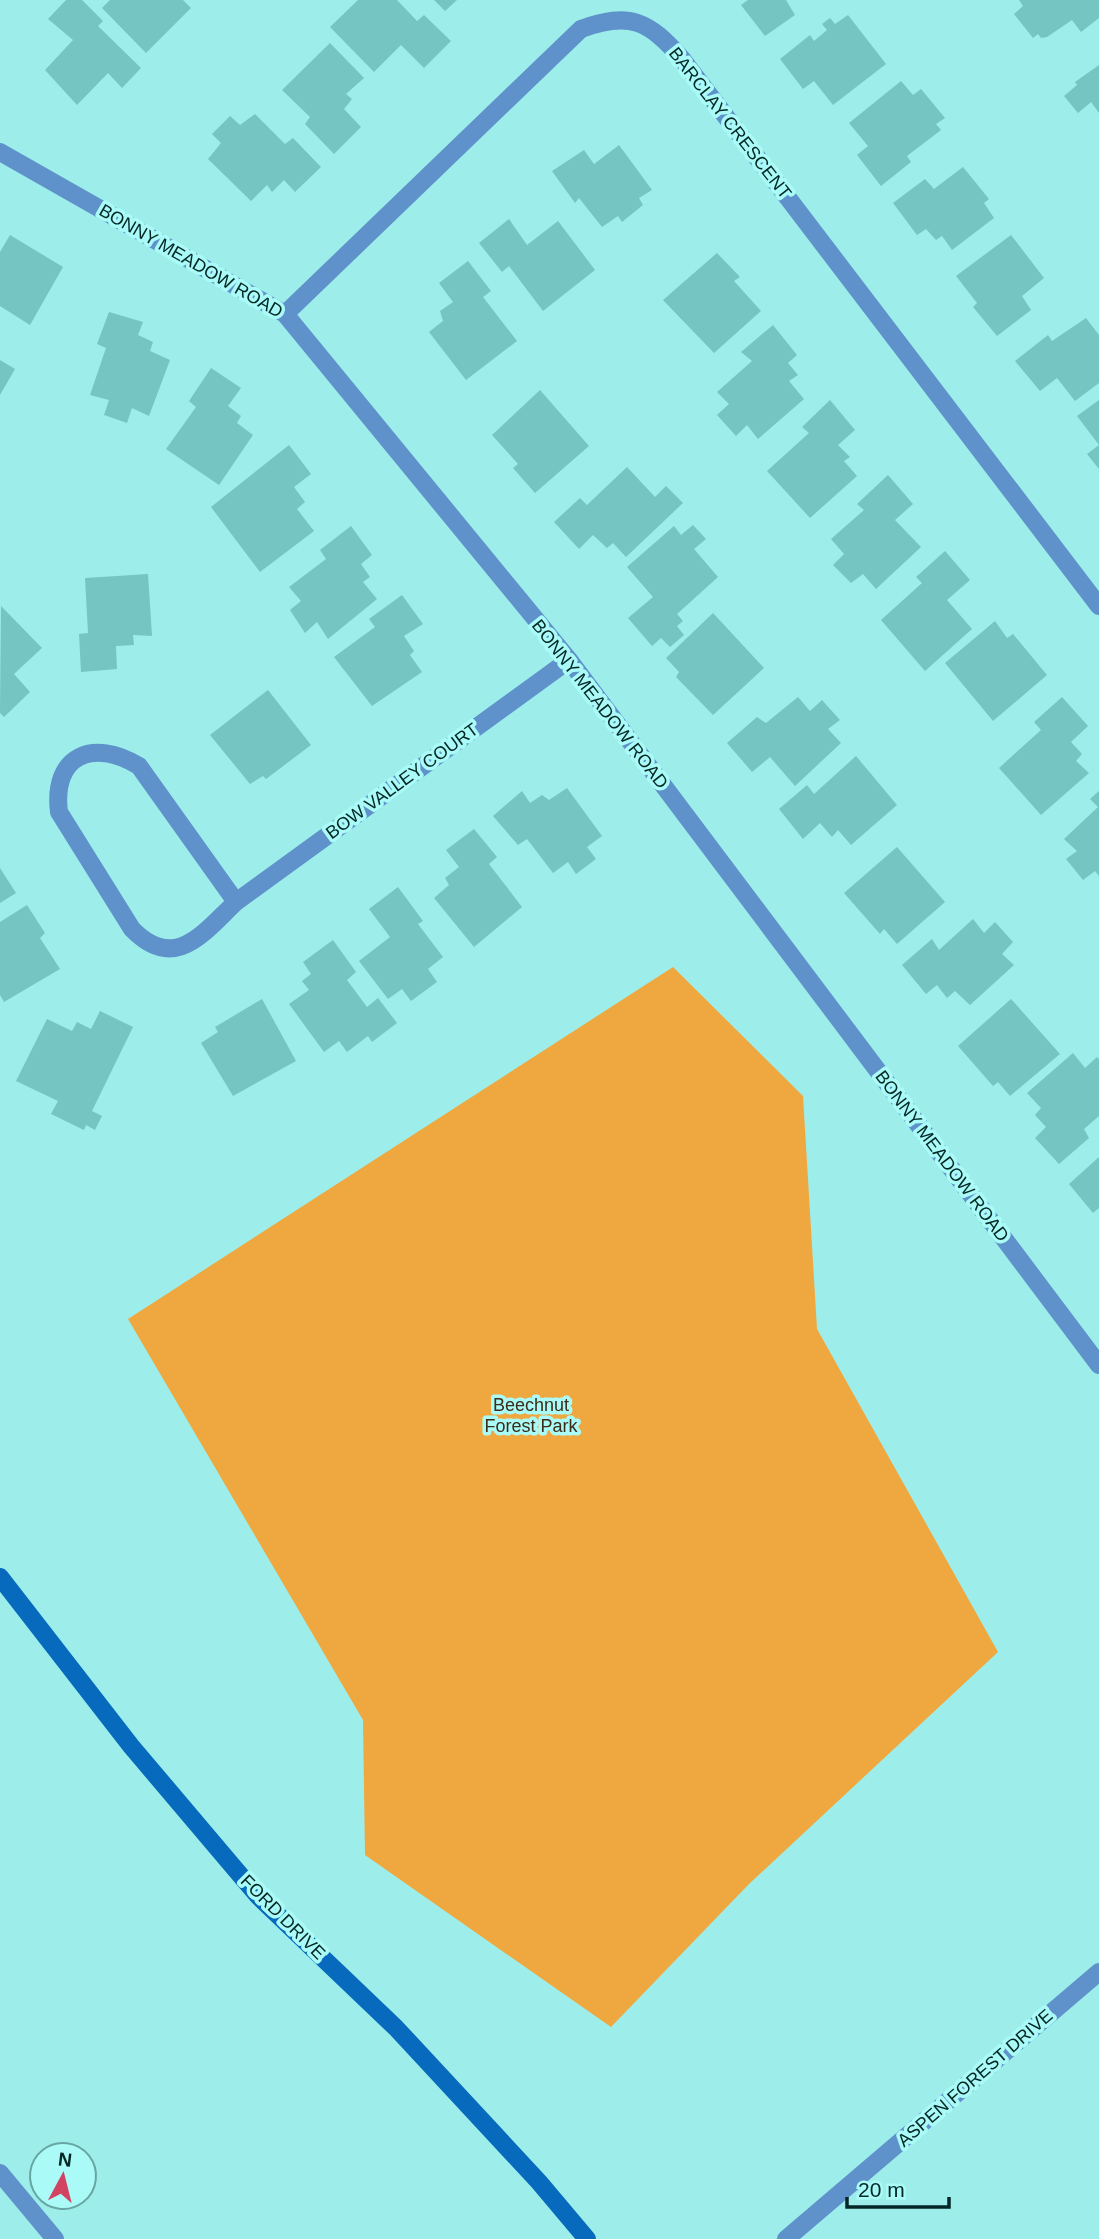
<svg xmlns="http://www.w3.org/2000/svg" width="1099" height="2239" font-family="Helvetica,sans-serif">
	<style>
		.green { fill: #efa740 }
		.building { fill: #75c5c2 }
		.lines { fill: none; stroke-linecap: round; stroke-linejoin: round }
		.minor { stroke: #5f92ca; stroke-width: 18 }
		.secondary { stroke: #076abd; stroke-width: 18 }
		.labels { text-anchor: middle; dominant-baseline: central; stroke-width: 7; stroke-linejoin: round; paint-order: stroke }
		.street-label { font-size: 18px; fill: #032726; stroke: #aafbf7 }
		.park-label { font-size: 18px; fill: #3c2c19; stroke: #aafbf7 }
	</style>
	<rect width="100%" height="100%" fill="#9deeea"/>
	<!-- green -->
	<polygon class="green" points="673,967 803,1096 817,1329 998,1652 749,1884 611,2027 365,1855 363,1720 128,1319"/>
	<!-- building -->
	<g class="building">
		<polygon points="66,0 82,0 103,21 98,26 141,68 122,88 108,73 77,105 45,70 73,40 48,19"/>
		<polygon points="110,0 183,0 191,8 146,53 102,8"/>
		<polygon points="358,0 397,0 417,21 424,15 451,41 424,68 401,45 374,72 330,27"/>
		<polygon points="434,0 457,0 445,11"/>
		<polygon points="748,0 786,0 795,15 765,36 741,5"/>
		<polygon points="1019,0 1099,0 1099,18 1081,32 1072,20 1047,37 1041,38 1038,34 1033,38 1014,14 1023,6"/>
		<polygon points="848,15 886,64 833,105 814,81 803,89 780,59 810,35 814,41 827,30 822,24 830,18 835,24"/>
		<polygon points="330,43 364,78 346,94 352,99 344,109 361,127 334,154 305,124 310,117 282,90"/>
		<polygon points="1099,65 1099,113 1091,102 1078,113 1064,96 1077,85 1075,82"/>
		<polygon points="901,81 913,95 921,89 945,118 936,124 941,130 907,156 911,162 881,186 857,155 868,146 849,123"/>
		<polygon points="255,114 285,144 293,138 321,167 295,192 284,180 272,192 267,185 251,201 208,159 221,143 212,134 230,116 240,125"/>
		<polygon points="619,145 652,190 639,198 643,205 622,222 618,216 602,227 579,198 575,203 552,171 584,150 594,164"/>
		<polygon points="963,167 989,199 984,203 994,218 952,250 942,236 936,240 926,229 917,235 893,203 925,179 934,189"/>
		<polygon points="509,219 527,245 558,221 595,270 543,311 509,266 502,272 479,243"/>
		<polygon points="10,235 63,267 30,325 0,306 0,252"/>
		<polygon points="1011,235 1044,278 1022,296 1031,310 997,336 973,307 977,303 956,276"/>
		<polygon points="717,253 740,277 734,281 761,311 714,353 663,300"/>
		<polygon points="468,261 491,291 483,297 517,341 466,380 429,332 443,321 440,311 453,302 439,283"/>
		<polygon points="109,312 143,322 138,335 153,342 150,351 170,360 149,416 132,408 127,423 104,415 109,400 90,395 106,348 97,344"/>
		<polygon points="1086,318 1099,335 1099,383 1075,401 1057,378 1040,391 1015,361 1048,335 1052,341"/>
		<polygon points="773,325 797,355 788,363 798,375 789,381 804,399 758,439 747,425 736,436 717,415 729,404 717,392 752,361 741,352"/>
		<polygon points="0,360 15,369 0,395"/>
		<polygon points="211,368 241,388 228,406 241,416 237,423 253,435 219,485 166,449 196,407 189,401"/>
		<polygon points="540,390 589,446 535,493 513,468 518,464 492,435"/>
		<polygon points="830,400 855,430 838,445 850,457 844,461 857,476 810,518 767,471 809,433 802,427"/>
		<polygon points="1099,400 1099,469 1087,454 1099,445 1077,416"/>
		<polygon points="289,445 311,474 294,487 305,502 297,509 314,531 260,572 211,507"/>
		<polygon points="627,467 655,497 666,486 683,503 626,557 613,543 607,548 593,535 579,549 554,522 580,498 587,505"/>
		<polygon points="888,475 913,504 895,520 921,547 876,589 863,574 851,583 833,565 844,554 831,539 864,510 857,504"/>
		<polygon points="693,525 706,539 694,549 718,577 677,614 683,621 677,626 684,635 670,647 661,638 652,646 628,618 653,597 627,567 674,526 681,535"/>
		<polygon points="351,526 372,555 361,564 370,577 363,582 377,599 328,639 317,622 305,633 290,610 301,601 289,587 326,559 320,550"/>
		<polygon points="945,551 970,580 947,600 972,629 925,671 881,620 922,583 916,577"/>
		<polygon points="148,574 152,636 133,635 134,645 116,646 117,669 81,672 79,634 88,633 85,578"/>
		<polygon points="402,595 423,624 404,636 414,651 410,655 422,672 372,706 334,657 375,627 369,619"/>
		<polygon points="1,606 42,648 14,674 30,692 4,717 0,713"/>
		<polygon points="713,613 764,668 713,715 676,677 679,672 666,658"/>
		<polygon points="995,621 1007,638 1013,634 1047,675 993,721 945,663"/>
		<polygon points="268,690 311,745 266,779 263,776 250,784 210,735"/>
		<polygon points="798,697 810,711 822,700 840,720 828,729 841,743 795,786 770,757 752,772 727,743 757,717 766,723"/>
		<polygon points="1062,697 1088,726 1071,742 1082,754 1076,761 1089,773 1041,815 999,768 1041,730 1034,722"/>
		<polygon points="856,756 897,805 851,845 838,830 832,837 820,823 803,839 779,809 807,785 814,794"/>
		<polygon points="567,788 602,836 587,847 596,859 576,874 568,862 553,873 527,839 518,845 493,816 522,791 530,803 542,795 549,800"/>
		<polygon points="1099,791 1099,876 1095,871 1083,880 1066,859 1077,851 1064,839 1098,807 1090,799"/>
		<polygon points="474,829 497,857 489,864 522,907 474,947 434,898 449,885 445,878 459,867 446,850"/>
		<polygon points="897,847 945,902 897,944 884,929 880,934 844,893"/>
		<polygon points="0,868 16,893 0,903"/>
		<polygon points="398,887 423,921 418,924 443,957 428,969 437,982 411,1001 402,989 388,999 359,961 390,937 369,909"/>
		<polygon points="27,905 45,933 40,938 60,969 4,1002 0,995 0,922"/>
		<polygon points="973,919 984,933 995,922 1013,942 1002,954 1014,965 970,1005 955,991 947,998 937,985 926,994 902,965 932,939 939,950"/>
		<polygon points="333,940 356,972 347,980 367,1007 378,998 397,1023 372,1042 368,1036 347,1052 339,1041 324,1052 289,1004 309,990 302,981 311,974 303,962"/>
		<polygon points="262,999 296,1061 233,1096 201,1043 218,1032 215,1027"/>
		<polygon points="1011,999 1060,1054 1010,1096 998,1082 993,1086 958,1046"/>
		<polygon points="100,1011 133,1027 92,1111 102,1116 95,1130 86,1125 84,1130 51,1114 58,1101 16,1081 47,1019 72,1031 77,1022 91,1029"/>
		<polygon points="1073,1053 1085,1068 1097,1057 1099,1059 1099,1116 1084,1129 1089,1138 1059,1164 1035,1138 1046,1127 1035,1115 1041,1108 1027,1093"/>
		<polygon points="1099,1157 1099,1208 1093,1213 1069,1184"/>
	</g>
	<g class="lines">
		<!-- minor -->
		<g class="minor">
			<polyline points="0,152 285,314 569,660 1099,1365"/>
			<path d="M 285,314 L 581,29 C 630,11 649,21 682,59 L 1099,606"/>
			<path d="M 236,902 L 139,766 C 93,738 52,755 59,812 L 132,929 C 175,973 203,933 236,902 L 569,660"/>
			<polyline points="0,2173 55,2239"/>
			<polyline points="786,2239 1099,1972"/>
		</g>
		<!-- secondary -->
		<polyline class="secondary" points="0,1577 131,1746 258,1896 396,2028 539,2182 587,2239"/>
	</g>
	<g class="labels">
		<!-- street labels -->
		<g class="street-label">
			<text transform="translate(730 123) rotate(52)">BARCLAY CRESCENT</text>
			<text transform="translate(191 261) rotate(30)">BONNY MEADOW ROAD</text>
			<text transform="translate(600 704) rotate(52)">BONNY MEADOW ROAD</text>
			<text transform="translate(402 781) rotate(-36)">BOW VALLEY COURT</text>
			<text transform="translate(942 1156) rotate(53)">BONNY MEADOW ROAD</text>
			<text transform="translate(283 1917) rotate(45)">FORD DRIVE</text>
			<text transform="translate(975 2078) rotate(-41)">ASPEN FOREST DRIVE</text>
		</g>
		<!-- park labels -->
		<g class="park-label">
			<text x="531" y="1405">Beechnut<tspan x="531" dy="21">Forest Park</tspan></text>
		</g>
	</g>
	<!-- north arrow -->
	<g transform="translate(63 2176) rotate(7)"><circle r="33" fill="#aafbf7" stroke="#67a6a3" stroke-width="2"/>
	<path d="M0-5L12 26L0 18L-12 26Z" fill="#d24261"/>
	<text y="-10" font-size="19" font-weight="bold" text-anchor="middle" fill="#032726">N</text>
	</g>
	<!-- scale -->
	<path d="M847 2197v10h102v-10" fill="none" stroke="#032726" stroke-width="3.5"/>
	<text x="858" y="2197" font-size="21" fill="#032726" stroke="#aafbf7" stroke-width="5" paint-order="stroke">20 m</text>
</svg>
